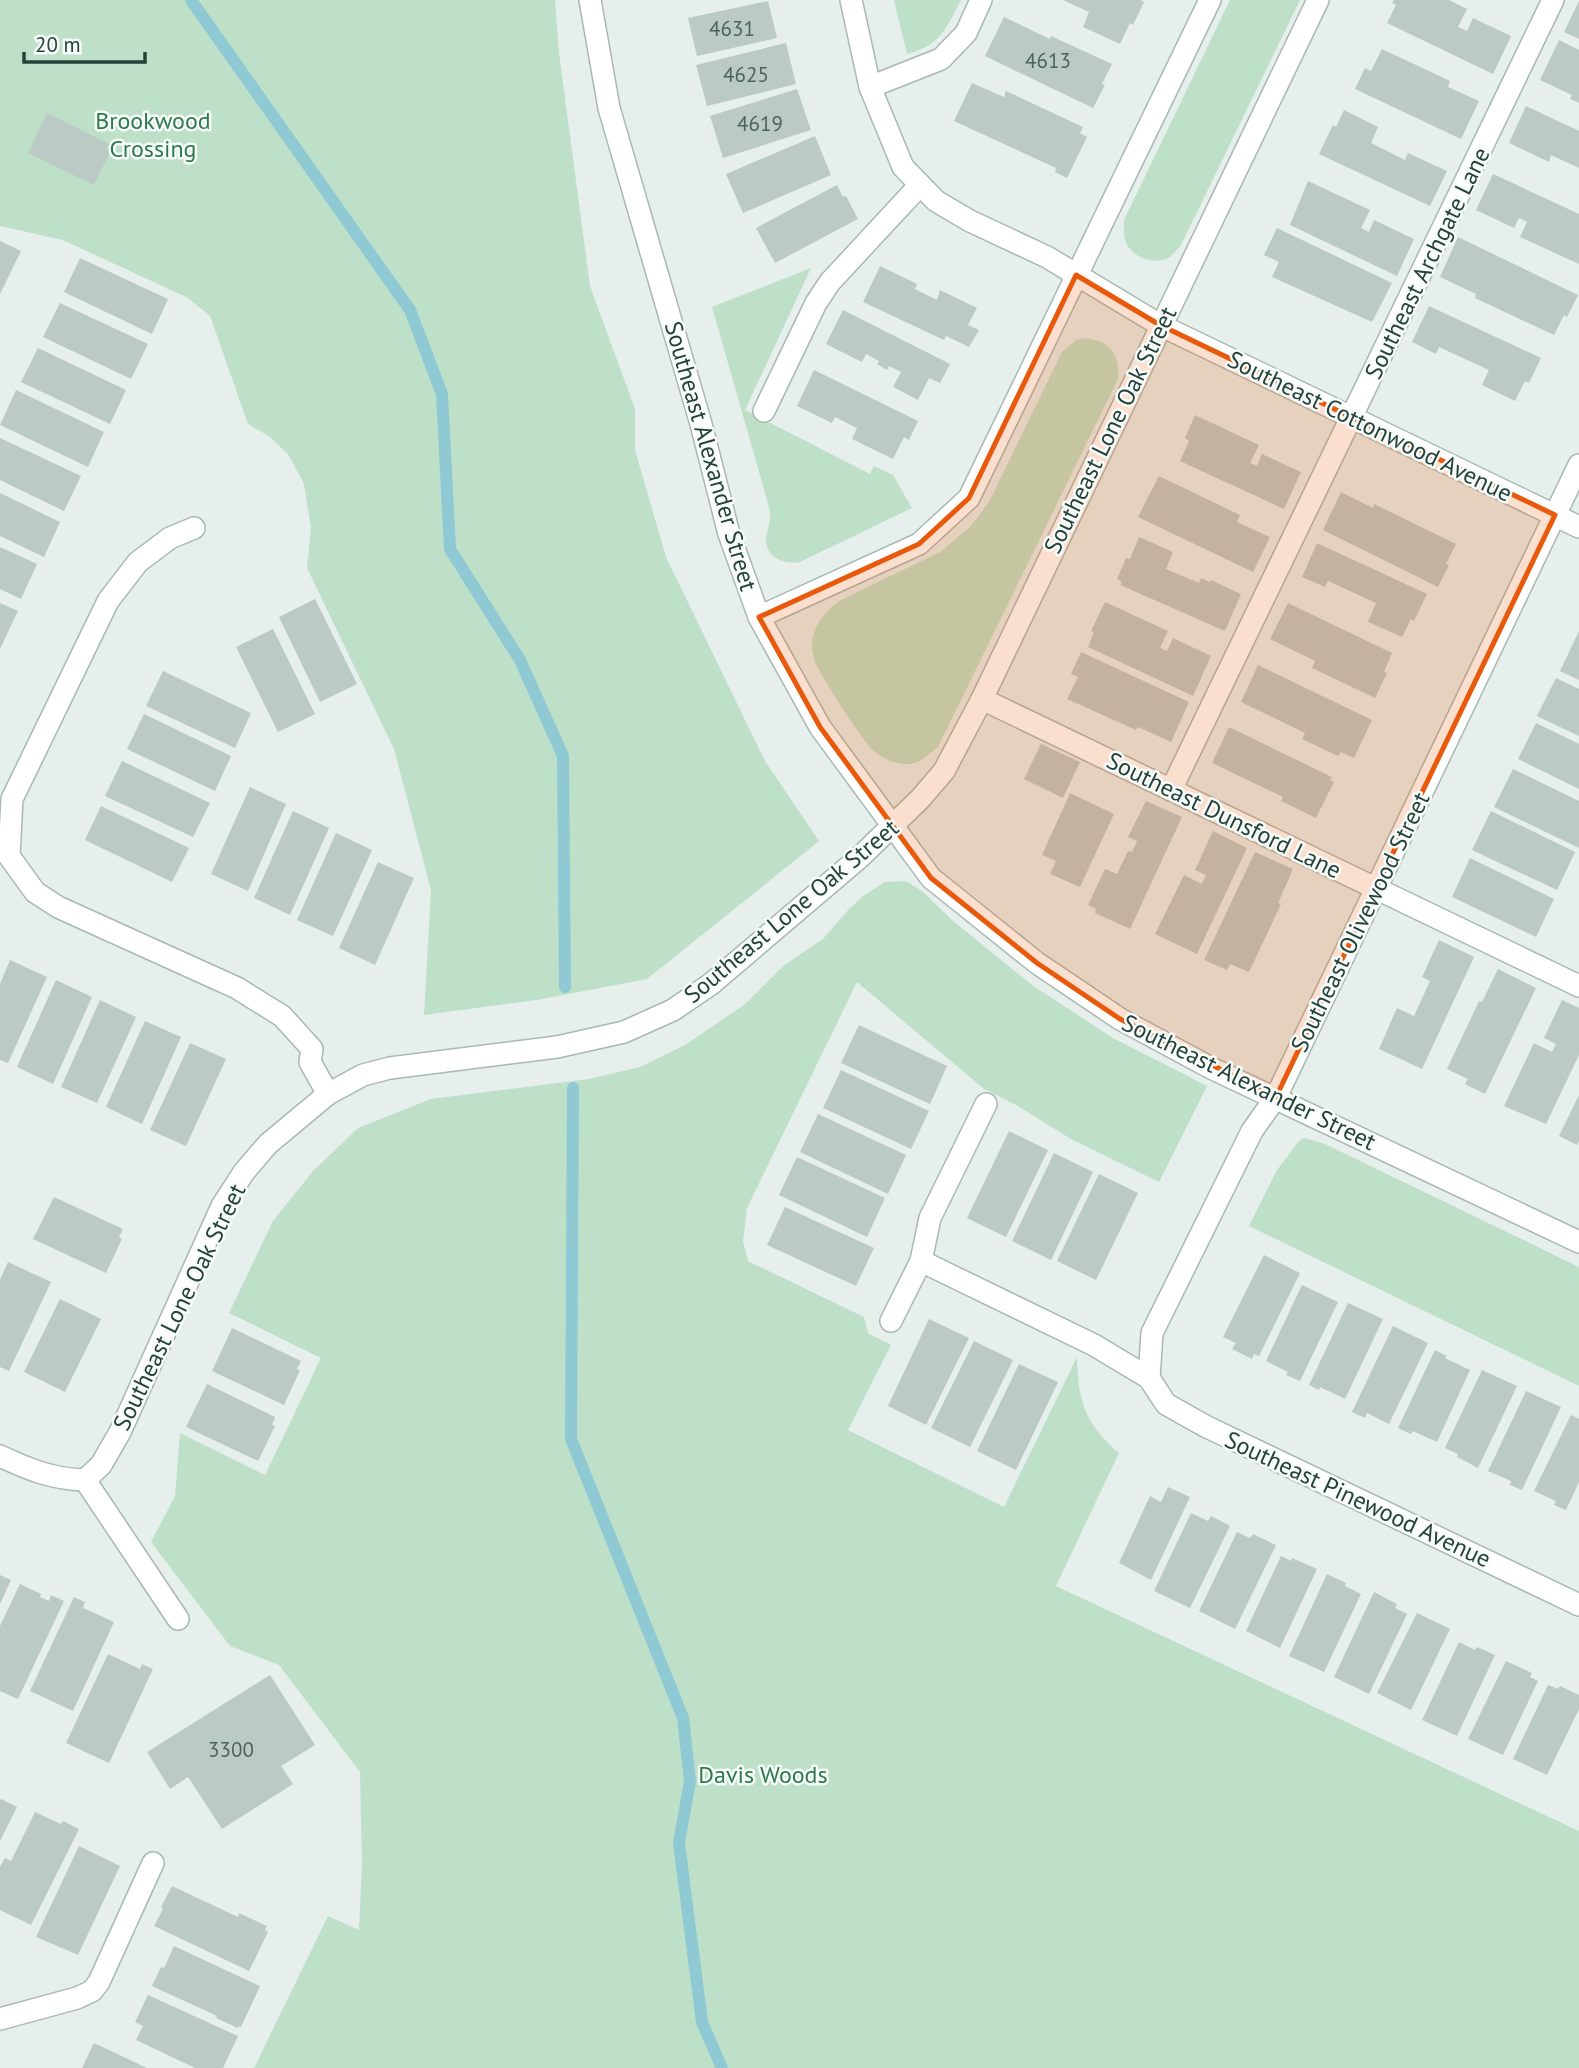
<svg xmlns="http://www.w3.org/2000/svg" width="1579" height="2068" font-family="'PT Sans',sans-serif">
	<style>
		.green { fill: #bfe0c8 }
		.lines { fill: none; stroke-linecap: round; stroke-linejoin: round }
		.stream { stroke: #8ec9d4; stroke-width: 12 }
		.building { fill: #bbcac4 }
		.service-casing { stroke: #a8b8b2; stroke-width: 24 }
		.minor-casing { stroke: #a8b8b2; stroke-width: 24 }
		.service { stroke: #fff; stroke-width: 21 }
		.minor { stroke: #fff; stroke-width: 21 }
		.marked { fill: #e8590c; fill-opacity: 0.2; stroke: #e8590c; stroke-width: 5; stroke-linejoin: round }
		.labels { text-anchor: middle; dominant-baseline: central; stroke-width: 5; stroke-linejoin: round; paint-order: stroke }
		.number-label { font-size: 21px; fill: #4a645c }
		.park-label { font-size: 24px; fill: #2d7a4b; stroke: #f7fbf9 }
		.street-label { font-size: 24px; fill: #24423a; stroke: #f7fbf9 }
	</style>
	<rect width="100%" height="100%" fill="#e6efeb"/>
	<!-- green -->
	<g class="green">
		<polygon points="0,0 555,0 559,53 590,286 635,409 635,450 666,557 765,761 819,841 647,979 537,1000 424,1015 431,890 394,749 307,568 311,528 304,484 288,454 270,437 248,424 210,316 188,298 63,240 0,226"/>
		<path d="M 894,0 L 961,0 C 946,29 941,45 907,54 Z"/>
		<path d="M 1230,0 L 1300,0 L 1181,245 C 1178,248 1174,254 1170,257 C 1155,266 1133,258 1126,243 C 1123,236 1124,228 1124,220 Z"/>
		<path d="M 811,268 L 745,410 L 870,474 L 874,466 L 893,475 L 912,508 L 800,562 C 786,565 766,558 766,540 C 766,532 770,525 770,517 C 771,512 768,505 767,500 L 712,307 Z"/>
		<path d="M 1085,338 C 1110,341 1120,354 1118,379 L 938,747 C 928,755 918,765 905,764 C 895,764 883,758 875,752 C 864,744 821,676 815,662 C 814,658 812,650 812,646 C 812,627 825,612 839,601 L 940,552 L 971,526 L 989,502 L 1062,352 L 1076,340 Z"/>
		<path d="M 906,881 L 922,891 L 952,920 L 1032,985 L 1113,1038 L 1207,1086 L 1159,1182 L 1071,1139 L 1016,1105 L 984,1089 L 857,982 L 747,1208 L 743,1241 L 748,1261 L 864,1317 L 868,1333 L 891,1345 L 848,1430 L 1004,1507 L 1077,1357 C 1078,1401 1085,1424 1119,1453 L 1056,1586 L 1579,1831 L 1579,2068 L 254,2068 L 328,1916 L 359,1930 L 362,1864 L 360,1772 L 279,1665 L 230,1646 L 151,1542 L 175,1496 L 180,1433 L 265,1475 L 321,1358 L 229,1313 L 273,1221 L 313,1171 L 358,1128 L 431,1099 L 589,1079 L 640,1067 L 685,1045 L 744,1005 L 783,966 L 823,939 L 849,909 L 863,896 L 885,882 Z"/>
		<polygon points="1304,1138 1325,1144 1579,1267 1579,1386 1249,1226 1277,1170 1299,1141"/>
	</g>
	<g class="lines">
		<!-- stream -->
		<g class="stream">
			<polyline points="191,0 410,310 442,394 450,549 520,660 563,756 565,987"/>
			<polyline points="573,1088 571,1439 683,1718 690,1781 679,1843 702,2022 722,2068"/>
		</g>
	</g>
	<!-- building -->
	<g class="building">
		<polygon points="1063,0 1141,0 1144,2 1133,25 1130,23 1120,44 1083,27 1089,12"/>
		<polygon points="1394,0 1449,0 1467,9 1458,27 1467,31 1473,18 1511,36 1493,74 1387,23 1396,5 1392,3"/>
		<polygon points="768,1 777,38 697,56 688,18"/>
		<polygon points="1579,1 1579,39 1564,32"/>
		<polygon points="1004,17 1050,39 1051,36 1112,64 1102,84 1105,85 1093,108 985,56"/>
		<polygon points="1559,40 1579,50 1579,103 1570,99 1572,95 1540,80"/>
		<polygon points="786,43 796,84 707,106 696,65"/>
		<polygon points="1382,49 1450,81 1448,87 1479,101 1461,139 1355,89 1365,68 1371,71"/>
		<polygon points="972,83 1004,97 1006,91 1083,127 1080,133 1087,137 1067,178 1055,172 1056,168 954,121"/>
		<polygon points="797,89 811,130 723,158 710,116"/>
		<polygon points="1526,106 1579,131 1579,168 1551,155 1549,162 1509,143"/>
		<polygon points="1344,110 1378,127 1371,143 1405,160 1408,153 1447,171 1430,206 1319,154 1333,125 1336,127"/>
		<polygon points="47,113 113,146 94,185 28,153"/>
		<polygon points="815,136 831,175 743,213 726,174"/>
		<polygon points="1493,174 1579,214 1579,264 1520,237 1527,222 1519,218 1514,228 1476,210"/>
		<polygon points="1308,181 1370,210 1361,228 1369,232 1374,220 1414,239 1397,276 1290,225"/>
		<polygon points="837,185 843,197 846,196 858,219 775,263 756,228"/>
		<polygon points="1277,228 1392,283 1372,322 1272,277 1279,262 1264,255"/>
		<polygon points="1458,237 1578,295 1567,317 1564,315 1554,335 1475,298 1476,294 1440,277"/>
		<polygon points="0,241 21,251 0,294"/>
		<polygon points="80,258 168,299 152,334 64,292"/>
		<polygon points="880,266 917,284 915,289 937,300 940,290 977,308 968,325 979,330 969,347 946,336 944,340 863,302"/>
		<polygon points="60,303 148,344 131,379 43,337"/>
		<polygon points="1429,306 1541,358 1529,383 1525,381 1515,401 1482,385 1489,370 1439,347 1436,354 1412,342"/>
		<polygon points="843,310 950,364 940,383 929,378 918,400 893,387 901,372 889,366 887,370 877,364 879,361 866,354 862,362 826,344"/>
		<polygon points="38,348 126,390 110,424 21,382"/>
		<polygon points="814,370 918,421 909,440 904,437 893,459 852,439 857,428 835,417 832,423 797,406"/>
		<polygon points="16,390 104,432 88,467 0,425"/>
		<polygon points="1195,415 1259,445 1250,463 1257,466 1262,454 1301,472 1284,509 1180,461 1189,441 1185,438"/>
		<polygon points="0,438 81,476 64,511 0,480"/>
		<polygon points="1159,476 1240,515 1237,522 1270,537 1253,572 1138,517"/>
		<polygon points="1341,492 1373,508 1374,504 1456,544 1446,564 1449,565 1438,587 1323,530"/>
		<polygon points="0,493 60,522 44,557 0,536"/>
		<polygon points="1139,537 1173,552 1166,569 1199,583 1201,578 1210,582 1211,580 1241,594 1225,631 1120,585 1122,582 1117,579 1126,558 1130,559"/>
		<polygon points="1317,543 1427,594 1414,621 1411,619 1402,637 1368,622 1376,603 1328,581 1325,587 1302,577"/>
		<polygon points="0,547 37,564 21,599 0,589"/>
		<polygon points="315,599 357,684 320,702 279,617"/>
		<polygon points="1105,602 1168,631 1160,648 1167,651 1173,638 1211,656 1193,696 1088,647 1094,632 1091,631"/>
		<polygon points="0,603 18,611 0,649"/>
		<polygon points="1288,603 1392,653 1384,672 1387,673 1375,698 1312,668 1315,661 1270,639"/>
		<polygon points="273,629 315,714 278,732 236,647"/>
		<polygon points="1579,631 1579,680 1560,671"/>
		<polygon points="1081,652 1189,702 1171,742 1138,727 1136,730 1067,699 1078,677 1071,674"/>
		<polygon points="1258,665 1372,720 1354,758 1341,752 1338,756 1302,739 1305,733 1241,702"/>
		<polygon points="163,671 251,713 235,748 146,706"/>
		<polygon points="1556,678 1579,689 1579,736 1537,716"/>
		<polygon points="144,714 231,756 215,791 127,749"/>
		<polygon points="1536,723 1579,744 1579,789 1518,759"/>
		<polygon points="1229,727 1332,777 1330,780 1334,782 1316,818 1281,801 1283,797 1212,763"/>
		<polygon points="1041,744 1080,762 1063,798 1024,779"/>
		<polygon points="122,761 210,803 193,837 105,796"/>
		<polygon points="1513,769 1579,801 1579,848 1494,807"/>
		<polygon points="250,787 286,804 248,891 211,874"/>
		<polygon points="1070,793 1114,814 1080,887 1050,874 1056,861 1042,855"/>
		<polygon points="1146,801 1182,817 1130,929 1095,913 1096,909 1088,905 1105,869 1117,874 1128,851 1132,852 1137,841 1128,837"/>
		<polygon points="101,806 189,848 172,882 85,840"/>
		<polygon points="293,811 329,828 290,915 254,898"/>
		<polygon points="1491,811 1575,852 1557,890 1472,850"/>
		<polygon points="1213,831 1247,848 1197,954 1155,934 1184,875 1202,884 1206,875 1195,870"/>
		<polygon points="336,833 372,850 333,936 297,920"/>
		<polygon points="1255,852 1293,869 1278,903 1281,904 1249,972 1230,964 1227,970 1204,960"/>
		<polygon points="1470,858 1554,899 1536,937 1452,897"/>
		<polygon points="378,862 414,878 375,965 339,948"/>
		<polygon points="1439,940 1474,957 1422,1069 1379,1049 1397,1008 1414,1016 1430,981 1422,977"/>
		<polygon points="10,960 47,977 8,1063 0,1060 0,984"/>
		<polygon points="1498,969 1536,988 1485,1094 1465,1084 1468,1079 1447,1069 1479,1001 1482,1002"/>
		<polygon points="56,980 92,997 53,1084 17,1067"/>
		<polygon points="100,1000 136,1017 97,1103 61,1087"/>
		<polygon points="1562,1000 1579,1008 1579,1055 1546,1124 1504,1106 1534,1043 1552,1052 1556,1044 1544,1038"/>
		<polygon points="145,1021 181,1037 142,1124 106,1107"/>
		<polygon points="859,1025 947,1066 930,1104 841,1063"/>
		<polygon points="190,1043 226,1059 186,1146 150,1130"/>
		<polygon points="841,1070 929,1111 911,1149 823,1108"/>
		<polygon points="1579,1095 1579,1141 1577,1145 1559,1136"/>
		<polygon points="818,1114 906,1155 888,1194 800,1152"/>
		<polygon points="1009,1131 1048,1150 1006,1237 967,1218"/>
		<polygon points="1054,1153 1093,1172 1051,1260 1012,1241"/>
		<polygon points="797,1157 885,1198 867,1237 779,1195"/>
		<polygon points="1099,1174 1138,1193 1096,1280 1057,1261"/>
		<polygon points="54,1197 123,1229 119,1237 122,1239 106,1273 33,1239"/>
		<polygon points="785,1207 874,1248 856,1286 767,1245"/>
		<polygon points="1264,1255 1300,1273 1259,1356 1254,1354 1252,1359 1232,1349 1236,1343 1223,1337"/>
		<polygon points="8,1262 51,1282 9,1371 0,1367 0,1280"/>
		<polygon points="1302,1285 1338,1302 1300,1381 1286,1375 1288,1372 1266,1361"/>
		<polygon points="60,1299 101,1319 65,1392 24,1372"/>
		<polygon points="1348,1303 1383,1319 1345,1399 1320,1387 1319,1390 1309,1385"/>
		<polygon points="929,1319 969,1338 926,1425 888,1406"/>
		<polygon points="1393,1326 1428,1343 1389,1424 1367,1413 1365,1418 1352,1412"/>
		<polygon points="232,1328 301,1361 297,1369 300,1370 284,1405 212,1371"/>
		<polygon points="974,1341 1013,1360 970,1447 931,1428"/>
		<polygon points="1435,1350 1447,1356 1445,1358 1470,1370 1437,1442 1413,1431 1411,1434 1398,1428"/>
		<polygon points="1019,1364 1058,1382 1016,1470 977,1451"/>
		<polygon points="1482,1370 1517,1386 1478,1468 1457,1457 1458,1454 1445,1448"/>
		<polygon points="207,1384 275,1417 272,1425 275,1426 258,1461 186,1427"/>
		<polygon points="1526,1391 1561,1407 1522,1490 1510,1485 1511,1481 1488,1471"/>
		<polygon points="1571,1415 1579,1419 1579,1482 1566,1510 1554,1505 1556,1501 1534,1491"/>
		<polygon points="1168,1487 1190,1497 1151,1580 1119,1563 1150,1496 1161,1502"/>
		<polygon points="1191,1513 1208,1521 1211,1516 1230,1526 1190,1608 1154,1591"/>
		<polygon points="1237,1532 1250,1538 1253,1534 1276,1545 1235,1629 1199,1611"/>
		<polygon points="1281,1556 1291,1561 1292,1558 1317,1569 1280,1648 1246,1631"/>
		<polygon points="1327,1574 1346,1583 1345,1586 1361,1594 1324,1672 1289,1656"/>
		<polygon points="0,1575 11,1580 0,1604"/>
		<polygon points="20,1584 41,1594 40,1597 49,1601 51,1595 64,1601 18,1699 0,1691 0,1626"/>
		<polygon points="1374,1592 1397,1604 1395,1608 1407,1614 1369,1694 1334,1677"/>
		<polygon points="74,1597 85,1602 83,1608 114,1622 73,1711 30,1691"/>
		<polygon points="1417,1613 1450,1629 1411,1710 1377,1693"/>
		<polygon points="1459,1642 1475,1650 1477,1647 1495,1655 1457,1736 1422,1720"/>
		<polygon points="108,1654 140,1669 142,1664 153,1669 109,1763 66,1743"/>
		<polygon points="1506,1661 1532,1673 1530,1677 1538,1681 1503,1755 1468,1739"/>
		<polygon points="270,1675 315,1745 281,1766 293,1784 222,1829 188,1777 170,1789 147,1752"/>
		<polygon points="1548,1685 1558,1689 1560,1686 1579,1695 1579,1709 1547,1775 1513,1759"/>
		<polygon points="1,1799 17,1807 0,1841 0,1800"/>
		<polygon points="35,1812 61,1824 63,1821 79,1829 31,1925 0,1910 0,1867 5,1858 11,1861"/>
		<polygon points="79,1846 120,1866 78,1955 36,1937"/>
		<polygon points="172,1886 238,1917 239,1913 267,1926 265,1930 268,1932 249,1971 154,1926 163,1909 161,1907"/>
		<polygon points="174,1946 260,1986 241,2027 239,2026 238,2028 216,2018 217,2016 152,1986 161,1967 164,1968"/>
		<polygon points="148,1995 238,2036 223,2068 195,2068 136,2040 143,2026 135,2022"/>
		<polygon points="94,2043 147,2068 82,2068"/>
	</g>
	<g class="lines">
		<!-- service casing -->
		<g class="service-casing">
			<g id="service">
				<polyline points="870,87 941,59 966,33 981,0"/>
				<polyline points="764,411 816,303 830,282 920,185"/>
				<polyline points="982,699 1579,986"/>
				<polyline points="1171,790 1553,0"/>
				<polyline points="85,1480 178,1619"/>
				<polyline points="0,2019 77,1998 92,1991 99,1982 153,1863"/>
			</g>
		</g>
		<!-- minor casing -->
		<g class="minor-casing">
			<g id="minor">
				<polyline points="590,0 609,108 701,424 729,534 759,617 820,727 931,878 1037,963 1120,1019 1211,1068 1579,1242"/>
				<polyline points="851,0 870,87 903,167 936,201 970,221 1047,257 1160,325 1579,527"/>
				<polyline points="194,528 170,538 138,562 108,601 12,799 9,856 35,892 58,907 237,988 282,1016 312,1049 310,1062 328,1094"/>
				<polyline points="759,617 919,544 969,498 1210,0"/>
				<polyline points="921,1261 1094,1345 1149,1378 1166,1404 1205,1426 1579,1605"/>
				<polyline points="891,1321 921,1261 930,1218 986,1104"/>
				<polyline points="1149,1378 1152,1333 1252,1131 1276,1097 1579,465"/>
				<path d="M 0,1456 C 30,1470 52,1479 85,1480 L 101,1465 L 120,1432 L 222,1206 L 244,1172 L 268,1144 L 328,1094 L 363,1075 L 390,1068 L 557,1047 L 624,1032 L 673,1010 L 711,984 L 859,858 L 920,799 L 944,771 L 982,699 L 1318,0"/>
			</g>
		</g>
		<!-- service -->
		<use href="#service" class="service"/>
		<!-- minor -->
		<use href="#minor" class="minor"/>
	</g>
	<!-- marked area -->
	<path class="marked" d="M 1076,275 L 1160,325 L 1555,515 L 1276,1097 L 1120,1019 L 1037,963 L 931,878 L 820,727 L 759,617 L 919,544 L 969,498 Z"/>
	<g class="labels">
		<!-- number labels -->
		<g class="number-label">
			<text x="732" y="28">4631</text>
			<text x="1048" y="60">4613</text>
			<text x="746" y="74">4625</text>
			<text x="760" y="123">4619</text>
			<text x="231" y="1749">3300</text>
		</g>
		<!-- park labels -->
		<g class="park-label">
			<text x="153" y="120">Brookwood<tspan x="153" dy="28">Crossing</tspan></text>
			<text x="763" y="1774">Davis Woods</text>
		</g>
		<!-- street labels -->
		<g class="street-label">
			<text transform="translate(1427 263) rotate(-64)">Southeast Archgate Lane</text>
			<text transform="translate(1370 426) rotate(26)">Southeast Cottonwood Avenue</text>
			<text transform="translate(1110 430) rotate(-64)">Southeast Lone Oak Street</text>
			<text transform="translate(711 456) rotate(74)">Southeast Alexander Street</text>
			<text transform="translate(1224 815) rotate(26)">Southeast Dunsford Lane</text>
			<text transform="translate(791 911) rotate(-40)">Southeast Lone Oak Street</text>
			<text transform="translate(1360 922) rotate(-64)">Southeast Olivewood Street</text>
			<text transform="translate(1249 1082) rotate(26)">Southeast Alexander Street</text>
			<text transform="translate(179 1307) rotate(-64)">Southeast Lone Oak Street</text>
			<text transform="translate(1358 1499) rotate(25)">Southeast Pinewood Avenue</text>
		</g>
	</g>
	<!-- scale -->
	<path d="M24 52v10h121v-10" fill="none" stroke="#24423a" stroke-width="3.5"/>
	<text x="35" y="52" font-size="21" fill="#24423a" stroke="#f7fbf9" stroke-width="5" paint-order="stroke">20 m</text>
</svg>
